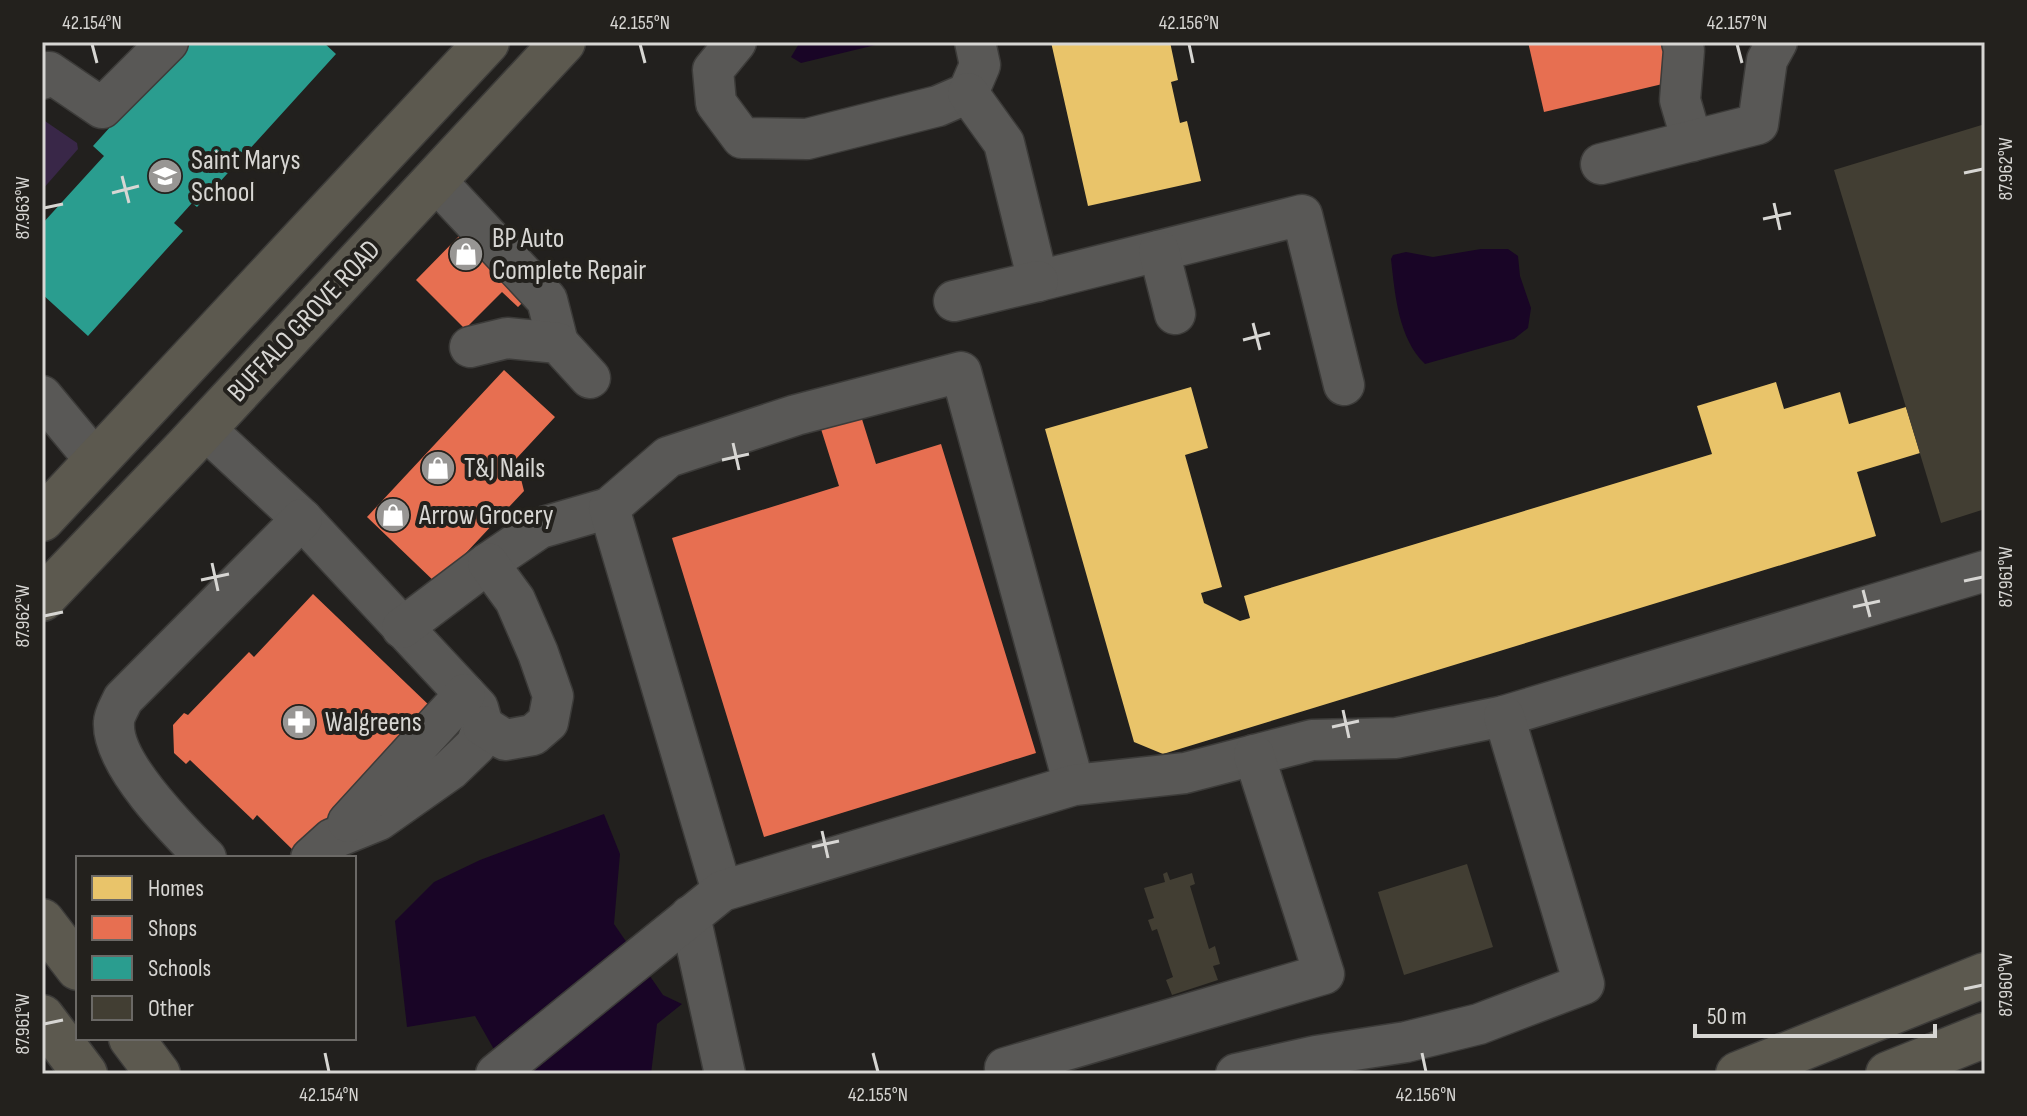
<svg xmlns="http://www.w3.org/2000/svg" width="2027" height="1116" font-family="'Sofia Sans Condensed',sans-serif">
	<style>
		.green { fill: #392748 }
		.water { fill: #190526 }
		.homes { fill: #e9c46a }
		.shops { fill: #e76f51 }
		.schools { fill: #2a9d8f }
		.building { fill: #423e33 }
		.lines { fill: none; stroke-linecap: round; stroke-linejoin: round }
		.minor-casing { stroke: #3c3b39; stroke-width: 43 }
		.major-casing { stroke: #3c3b39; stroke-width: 47 }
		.minor { stroke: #595856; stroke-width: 40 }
		.major { stroke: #5c594f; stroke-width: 44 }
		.ticks { fill: none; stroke: #d7d6d3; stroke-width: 3 }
		.labels { text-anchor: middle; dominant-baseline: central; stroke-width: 8; stroke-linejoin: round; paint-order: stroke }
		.poi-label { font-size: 28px; fill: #d7d6d3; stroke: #23211d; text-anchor: start }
		.street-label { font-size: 28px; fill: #d7d6d3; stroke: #23211d }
		.neatline { fill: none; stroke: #d7d6d3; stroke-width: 3 }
		.ticks-label { font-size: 20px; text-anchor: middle; fill: #d7d6d3 }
	</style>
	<rect width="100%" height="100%" fill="#22201e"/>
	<!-- green -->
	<polygon class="green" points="42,119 77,143 78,149 42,190"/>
	<!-- water -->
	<g class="water">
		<polygon points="800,42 888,42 801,63 791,57"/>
		<path d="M 1481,249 L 1508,249 L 1518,256 L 1520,276 L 1531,308 L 1528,328 L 1514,339 L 1425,364 C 1398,338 1395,294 1391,259 L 1393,255 L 1406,252 L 1433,257 Z"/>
		<polygon points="604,814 620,854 614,924 663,995 682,1004 657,1024 651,1074 508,1074 475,1016 407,1027 395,921 434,882 480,860"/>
	</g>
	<!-- homes -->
	<g class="homes">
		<polygon points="1051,42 1170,42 1178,80 1171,82 1180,123 1187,121 1201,181 1088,206"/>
		<polygon points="1776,382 1784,409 1840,392 1849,424 1906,407 1920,453 1857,472 1876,536 1163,754 1134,742 1045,429 1191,387 1208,448 1185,455 1222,587 1201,593 1204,603 1240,621 1250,618 1244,596 1712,454 1697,406"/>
	</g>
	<!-- shops -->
	<g class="shops">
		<polygon points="1528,42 1662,42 1671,82 1544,112"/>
		<polygon points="466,229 532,293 518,307 502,292 465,329 416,280"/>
		<polygon points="504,370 555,417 516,459 524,491 437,584 367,517"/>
		<polygon points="861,416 876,464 941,444 1036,753 764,837 672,538 839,486 821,429"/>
		<polygon points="313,594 432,708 443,741 296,853 257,815 253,820 190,760 186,764 174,753 173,725 184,713 188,715 249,652 254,657"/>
	</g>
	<!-- schools -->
	<polygon class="schools" points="187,42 323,42 336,54 197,207 192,203 174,223 183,231 88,336 42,294 42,224 104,156 93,146"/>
	<!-- building -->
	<g class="building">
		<polygon points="1985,124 1985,509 1941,523 1834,170"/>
		<polygon points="1467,864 1493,947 1404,975 1378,892"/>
		<polygon points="1167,872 1170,880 1192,873 1195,884 1190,886 1209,949 1215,946 1220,964 1213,966 1218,980 1172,995 1166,980 1173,977 1157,929 1152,931 1148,920 1154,918 1144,888 1165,882 1163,874"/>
	</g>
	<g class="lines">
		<!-- minor casing -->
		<g class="minor-casing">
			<g id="minor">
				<polyline points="736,42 713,70 716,103 742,138 807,139 938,106 968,93 980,65 975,42"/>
				<polyline points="1682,42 1684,50 1680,100 1692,141"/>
				<polyline points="42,79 49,72 102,108 168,42"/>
				<polyline points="968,93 1004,143 1038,281 1302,215 1344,385"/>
				<polyline points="1601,164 1758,124 1767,60 1777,42"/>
				<polyline points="435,180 547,300 558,343"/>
				<polyline points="1159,251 1175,314"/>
				<polyline points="954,301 1038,281"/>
				<polyline points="470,347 507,338 558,343 590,378"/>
				<polyline points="42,396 96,461"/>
				<polyline points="204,428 302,519 478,708 483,726 476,745 450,770 379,820 332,839 311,858"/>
				<polyline points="402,628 488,563 540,528 609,508"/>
				<polyline points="483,726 505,740 533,735 548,722 553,696 538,653 515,600 488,563"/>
				<polyline points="348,822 465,694"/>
				<path d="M 206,858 C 178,830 111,763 114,722 C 114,715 120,706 123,699 L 302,519"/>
				<polyline points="722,891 609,508 668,457 796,415 961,372 1074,785"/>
				<polyline points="690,916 725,1074"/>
				<polyline points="496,1074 722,891 1074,785 1185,773 1312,740 1396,738 1504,716 1985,571"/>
				<polyline points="1006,1074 1005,1068 1324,974 1254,755"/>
				<polyline points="1236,1074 1316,1056 1406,1042 1479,1024 1584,984 1504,716"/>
			</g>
		</g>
		<!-- major casing -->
		<g class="major-casing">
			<g id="major">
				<polyline points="42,519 487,42"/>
				<polyline points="42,599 186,448 563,42"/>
				<polyline points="42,921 78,968"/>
				<polyline points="42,1017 85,1074"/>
				<polyline points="131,1038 158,1074"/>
				<polyline points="1738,1074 1985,975"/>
				<polyline points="1888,1074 1985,1035"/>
			</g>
		</g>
		<!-- minor -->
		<use href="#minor" class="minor"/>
		<!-- major -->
		<use href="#major" class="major"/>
	</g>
	<!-- ticks -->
	<path class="ticks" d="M 92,44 L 97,63M 640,44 L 645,63M 1189,44 L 1193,63M 1737,44 L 1742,63M 1964,173 L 1983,169M 122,176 L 129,203M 112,193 L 139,186M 1774,203 L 1780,230M 44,208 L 63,204M 1763,219 L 1791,213M 1253,323 L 1260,350M 1243,340 L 1270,333M 733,443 L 739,470M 722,460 L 749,454M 212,563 L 218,591M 201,580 L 229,574M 1964,581 L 1983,577M 1863,590 L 1870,617M 1853,607 L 1880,601M 44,616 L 63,612M 1343,710 L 1349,738M 1332,727 L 1359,721M 822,831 L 828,858M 812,847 L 839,841M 1964,989 L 1983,985M 44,1024 L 63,1020M 325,1053 L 329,1072M 873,1053 L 878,1072M 1422,1053 L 1426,1072"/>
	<!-- icons -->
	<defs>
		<g id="school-disc" transform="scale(1.8)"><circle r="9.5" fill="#989694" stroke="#23211d"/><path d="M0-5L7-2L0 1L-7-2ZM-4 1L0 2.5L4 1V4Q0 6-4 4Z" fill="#fff"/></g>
		<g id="shop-disc" transform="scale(1.8)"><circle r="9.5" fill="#989694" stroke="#23211d"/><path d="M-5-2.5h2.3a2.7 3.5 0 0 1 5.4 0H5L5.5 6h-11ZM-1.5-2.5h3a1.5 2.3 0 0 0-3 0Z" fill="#fff"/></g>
		<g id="pharmacy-disc" transform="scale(1.8)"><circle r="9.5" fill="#989694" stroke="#23211d"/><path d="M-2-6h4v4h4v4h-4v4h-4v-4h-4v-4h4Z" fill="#fff"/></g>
	</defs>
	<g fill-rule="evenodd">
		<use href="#school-disc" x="165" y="176"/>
		<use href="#shop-disc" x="466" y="254"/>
		<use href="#shop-disc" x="438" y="468"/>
		<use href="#shop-disc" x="393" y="515"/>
		<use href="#pharmacy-disc" x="299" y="722"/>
	</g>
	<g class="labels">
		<!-- poi labels -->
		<g class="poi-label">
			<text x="191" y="160">Saint Marys<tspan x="191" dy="32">School</tspan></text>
			<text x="492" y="238">BP Auto<tspan x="492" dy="32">Complete Repair</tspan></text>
			<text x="464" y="468">T&amp;J Nails</text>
			<text x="419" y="515">Arrow Grocery</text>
			<text x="325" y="722">Walgreens</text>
		</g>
		<!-- street labels -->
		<g class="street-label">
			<text transform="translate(304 321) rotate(-47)">BUFFALO GROVE ROAD</text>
		</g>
	</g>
	<!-- border -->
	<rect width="2027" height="1116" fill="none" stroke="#23211d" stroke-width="88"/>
	<!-- legend -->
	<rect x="76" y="856" width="280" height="184" fill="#23211d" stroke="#6b6966" stroke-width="2"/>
	<rect x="92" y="876" width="40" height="24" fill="#e9c46a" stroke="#6b6966" stroke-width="2"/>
	<text x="148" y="896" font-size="24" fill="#d7d6d3">Homes</text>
	<rect x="92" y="916" width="40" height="24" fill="#e76f51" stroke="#6b6966" stroke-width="2"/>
	<text x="148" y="936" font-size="24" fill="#d7d6d3">Shops</text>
	<rect x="92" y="956" width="40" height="24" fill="#2a9d8f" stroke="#6b6966" stroke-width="2"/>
	<text x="148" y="976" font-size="24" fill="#d7d6d3">Schools</text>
	<rect x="92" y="996" width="40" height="24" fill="#423e33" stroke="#6b6966" stroke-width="2"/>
	<text x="148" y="1016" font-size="24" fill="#d7d6d3">Other</text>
	<!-- scale -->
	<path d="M1695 1024v12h240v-12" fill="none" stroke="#d7d6d3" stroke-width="4"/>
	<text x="1707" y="1024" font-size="24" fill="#d7d6d3" stroke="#23211d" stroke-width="6" paint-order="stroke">50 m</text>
	<rect x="44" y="44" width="1939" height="1028" class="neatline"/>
	<g class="ticks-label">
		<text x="92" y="29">42.154°N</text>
		<text x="640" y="29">42.155°N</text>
		<text x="1189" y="29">42.156°N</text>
		<text x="1737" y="29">42.157°N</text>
		<text transform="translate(2005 169) rotate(-90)" y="7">87.962°W</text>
		<text transform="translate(22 208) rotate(-90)" y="7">87.963°W</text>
		<text transform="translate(2005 577) rotate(-90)" y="7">87.961°W</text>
		<text transform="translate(22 616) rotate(-90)" y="7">87.962°W</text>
		<text transform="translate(2005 985) rotate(-90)" y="7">87.960°W</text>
		<text transform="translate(22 1024) rotate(-90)" y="7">87.961°W</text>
		<text x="329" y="1101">42.154°N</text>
		<text x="878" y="1101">42.155°N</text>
		<text x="1426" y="1101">42.156°N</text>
	</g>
</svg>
